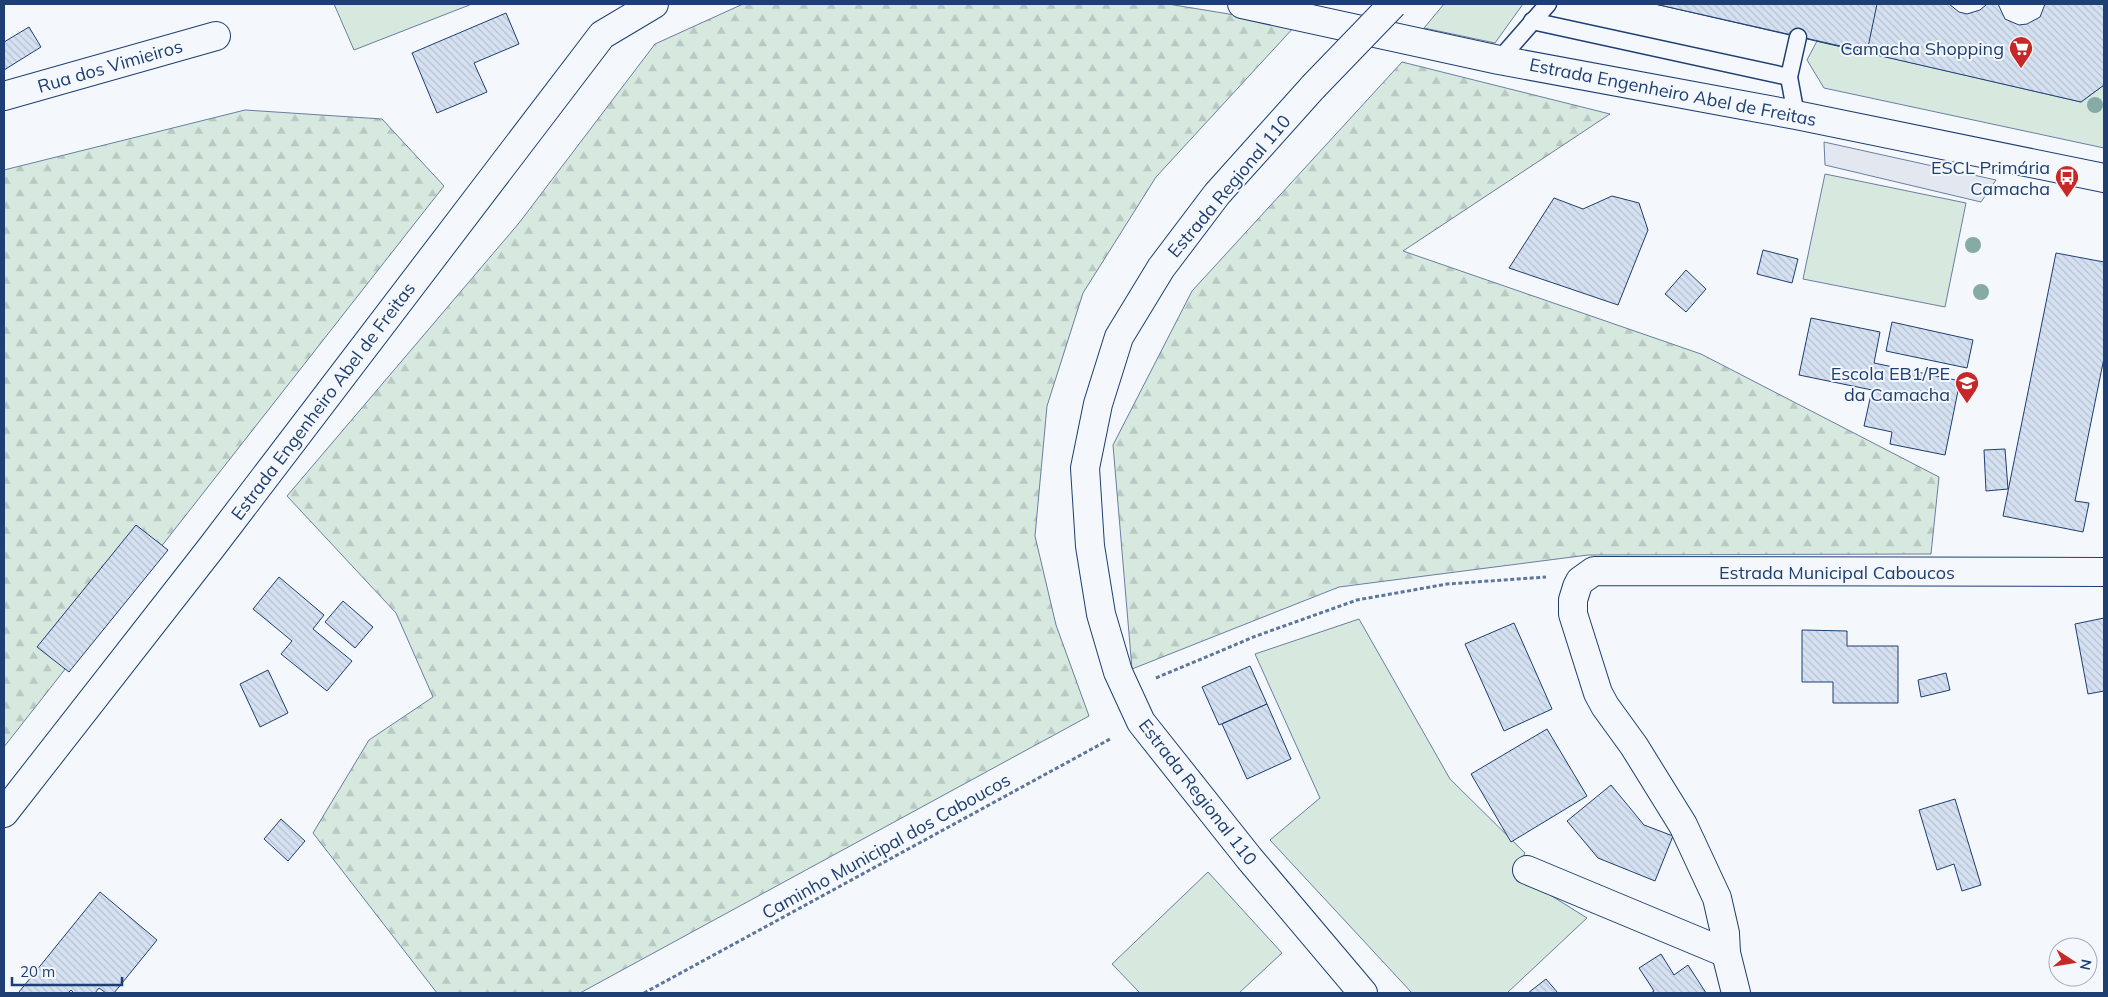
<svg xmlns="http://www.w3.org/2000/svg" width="2108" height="997" font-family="Mulish,sans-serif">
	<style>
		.grass { fill: #d7e8df; stroke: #687fa3 }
		.forest { fill: url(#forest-firs); stroke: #687fa3 }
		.parking { fill: #e3e8f0; stroke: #687fa3 }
		.building { fill: url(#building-back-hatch); stroke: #1d3f73 }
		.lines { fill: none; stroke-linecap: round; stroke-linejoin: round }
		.service-casing { stroke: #1d3f73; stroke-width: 19 }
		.minor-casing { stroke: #1d3f73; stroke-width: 30 }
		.secondary-casing { stroke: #1d3f73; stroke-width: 30 }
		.path { stroke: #5e769c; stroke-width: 3; stroke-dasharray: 4 2.5; stroke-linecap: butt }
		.service { stroke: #f4f7fb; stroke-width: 16 }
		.minor { stroke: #f4f7fb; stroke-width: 28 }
		.secondary { stroke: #f4f7fb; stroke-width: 28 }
		.secondary-bridge-casing { stroke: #1d3f73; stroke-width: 30; stroke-linecap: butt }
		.secondary-bridge { stroke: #f4f7fb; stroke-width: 28 }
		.tree { fill: #86aba6 }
		.labels { text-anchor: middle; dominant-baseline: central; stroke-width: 4; stroke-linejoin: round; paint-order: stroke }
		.poi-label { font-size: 18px; fill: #1d3f73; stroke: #f4f7fb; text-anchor: end }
		.street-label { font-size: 18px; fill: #1d3f73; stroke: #f4f7fb }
	</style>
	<defs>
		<pattern id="forest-firs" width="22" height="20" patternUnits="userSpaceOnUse" patternTransform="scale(1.25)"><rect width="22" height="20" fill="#d7e8df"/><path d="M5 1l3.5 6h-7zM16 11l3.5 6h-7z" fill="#b8c8c3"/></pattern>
		<pattern id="building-back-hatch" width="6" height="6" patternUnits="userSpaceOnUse" patternTransform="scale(1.25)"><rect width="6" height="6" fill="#d5e0f0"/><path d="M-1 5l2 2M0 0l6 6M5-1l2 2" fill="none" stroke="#b6c1d1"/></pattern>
	</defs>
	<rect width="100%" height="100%" fill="#f4f7fb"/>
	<!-- grass -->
	<g class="grass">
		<polygon points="334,4 472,4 354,50"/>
		<polygon points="1444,4 1523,4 1495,43 1424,28"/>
		<polygon points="1817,41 2081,102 2104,85 2104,148 1824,88 1807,60"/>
		<polygon points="1825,174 1966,203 1945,307 1803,279"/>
		<polygon points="1359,619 1450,779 1525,853 1515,873 1587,918 1507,993 1412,993 1270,840 1320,798 1255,654"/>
		<polygon points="1208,872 1282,953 1239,993 1140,993 1112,964"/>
	</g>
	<!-- forest -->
	<g class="forest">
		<polygon points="743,4 1168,4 1296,25 1156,177 1083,293 1047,406 1035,536 1056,625 1089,716 580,993 437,993 313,833 369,740 433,697 396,613 287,496 519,223 655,44"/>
		<polygon points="1402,62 1610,114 1403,251 1701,354 1939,477 1931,554 1588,555 1339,587 1132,669 1113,445 1192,291"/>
		<polygon points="245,110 382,119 444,186 4,747 4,170"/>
	</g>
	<!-- parking -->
	<polygon class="parking" points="1824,142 1996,180 1981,202 1825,165"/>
	<!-- building -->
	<g class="building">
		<polygon points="1655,4 1949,4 1959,12 1967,14 1980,10 1987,4 1998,4 2005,19 2019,25 2027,24 2040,17 2045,4 2104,4 2104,85 2081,102"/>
		<polygon points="1655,4 1877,4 1867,52"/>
		<polygon points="506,13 519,44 474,63 487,92 437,113 412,53"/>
		<polygon points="29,27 41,47 4,70 4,42"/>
		<polygon points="1612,196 1639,203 1648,230 1618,305 1509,268 1554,198 1583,209"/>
		<polygon points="1763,250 1798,259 1792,283 1757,274"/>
		<polygon points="2056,253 2104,262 2104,358 2075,501 2089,503 2083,532 2003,516"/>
		<polygon points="1686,270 1706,289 1686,312 1665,294"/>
		<polygon points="1811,318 1880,332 1874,363 1960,381 1945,455 1890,444 1892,432 1864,426 1872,390 1799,375"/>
		<polygon points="1892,322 1973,340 1967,368 1886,351"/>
		<polygon points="2005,449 2008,489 1986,491 1984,450"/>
		<polygon points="136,525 168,550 69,672 37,647"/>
		<polygon points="279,577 324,615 313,629 352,661 327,691 281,654 292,641 253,609"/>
		<polygon points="343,601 373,627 355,648 325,622"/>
		<polygon points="2104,618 2104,691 2088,694 2075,624"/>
		<polygon points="1514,623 1552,709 1504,731 1465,644"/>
		<polygon points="1802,630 1847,631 1847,646 1898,646 1898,703 1833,703 1833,682 1802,682"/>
		<polygon points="1250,666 1267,704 1219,725 1202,687"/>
		<polygon points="268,670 288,713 260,727 240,684"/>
		<polygon points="1946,673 1950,690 1921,697 1918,680"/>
		<polygon points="1267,704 1291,759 1247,779 1222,724"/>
		<polygon points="1547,729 1587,796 1511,842 1471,774"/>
		<polygon points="1611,785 1644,825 1673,836 1655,881 1598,858 1567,821"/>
		<polygon points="1955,799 1981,885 1962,891 1954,864 1937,870 1919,810"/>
		<polygon points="281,819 305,841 288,861 264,839"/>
		<polygon points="100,892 157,940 114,993 106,993 99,988 95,993 74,993 71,990 68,993 20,993 19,992"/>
		<polygon points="1661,954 1674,975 1688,965 1706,993 1651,993 1654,991 1639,968"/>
		<polygon points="1546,979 1558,993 1528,993"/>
	</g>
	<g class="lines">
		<!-- service casing -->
		<g class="service-casing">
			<g id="service">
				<polyline points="1532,21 1789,77"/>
				<polyline points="1499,60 1548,4"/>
				<polyline points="1796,115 1789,77 1798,37"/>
			</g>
		</g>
		<!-- minor casing -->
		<g class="minor-casing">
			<g id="minor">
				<polyline points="4,96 216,36"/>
				<polyline points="1527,870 1726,953"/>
				<polyline points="1736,993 1726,953 1725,933 1717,898 1683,825 1634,746 1605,706 1598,693 1573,614 1573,600 1577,587 1580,581 1594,571 2104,572"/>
			</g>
		</g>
		<!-- secondary casing -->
		<g class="secondary-casing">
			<g id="secondary">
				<polyline points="1242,4 1499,60 1796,115 2104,178"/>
				<polyline points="1313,87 1217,194 1161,268 1119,337 1098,404 1085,468 1090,546 1101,614 1118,672 1141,722 1249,858 1363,993"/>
				<polyline points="4,813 211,548 602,35 654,4"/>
			</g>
		</g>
		<!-- path -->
		<g class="path">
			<polyline points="1156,678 1256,636 1357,600 1447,584 1546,577"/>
			<polyline points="644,993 1112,738"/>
		</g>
		<!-- service -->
		<use href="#service" class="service"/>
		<!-- minor -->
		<use href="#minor" class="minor"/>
		<!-- secondary -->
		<use href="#secondary" class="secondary"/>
		<!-- secondary-bridge casing -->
		<g class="secondary-bridge-casing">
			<polyline id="secondary-bridge" points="1313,87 1393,4"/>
		</g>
		<!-- secondary-bridge -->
		<use href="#secondary-bridge" class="secondary-bridge"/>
	</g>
	<!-- trees -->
	<g class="tree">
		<circle cx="2095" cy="105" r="8"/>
		<circle cx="1973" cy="245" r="8"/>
		<circle cx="1981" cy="292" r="8"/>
	</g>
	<!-- icons -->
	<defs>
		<g id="supermarket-pin" transform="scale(1.25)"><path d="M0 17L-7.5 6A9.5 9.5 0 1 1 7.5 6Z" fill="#c62828" stroke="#f4f7fb"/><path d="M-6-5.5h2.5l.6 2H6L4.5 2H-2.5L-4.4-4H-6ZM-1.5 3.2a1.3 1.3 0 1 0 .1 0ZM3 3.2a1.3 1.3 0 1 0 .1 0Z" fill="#fff"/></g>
		<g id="bus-pin" transform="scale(1.25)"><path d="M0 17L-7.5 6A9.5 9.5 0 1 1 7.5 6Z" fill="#c62828" stroke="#f4f7fb"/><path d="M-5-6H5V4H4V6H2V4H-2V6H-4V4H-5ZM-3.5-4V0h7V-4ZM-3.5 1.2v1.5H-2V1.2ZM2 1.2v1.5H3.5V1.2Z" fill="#fff"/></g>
		<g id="school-pin" transform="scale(1.25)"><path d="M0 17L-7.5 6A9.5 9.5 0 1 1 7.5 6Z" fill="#c62828" stroke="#f4f7fb"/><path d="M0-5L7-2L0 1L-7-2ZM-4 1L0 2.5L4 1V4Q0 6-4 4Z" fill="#fff"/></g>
	</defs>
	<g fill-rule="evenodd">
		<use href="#supermarket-pin" x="2021" y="48"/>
		<use href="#bus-pin" x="2067" y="177"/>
		<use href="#school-pin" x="1967" y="383"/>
	</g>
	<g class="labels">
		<!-- poi labels -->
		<g class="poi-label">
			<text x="2004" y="48">Camacha Shopping</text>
			<text x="2050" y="167">ESCL Primária<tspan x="2050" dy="21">Camacha</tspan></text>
			<text x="1950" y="373">Escola EB1/PE<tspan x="1950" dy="21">da Camacha</tspan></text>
		</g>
		<!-- street labels -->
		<g class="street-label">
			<text transform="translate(110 66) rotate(-16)">Rua dos Vimieiros</text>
			<text transform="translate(1673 92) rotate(11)">Estrada Engenheiro Abel de Freitas</text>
			<text transform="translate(1229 186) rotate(-50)">Estrada Regional 110</text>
			<text transform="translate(323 401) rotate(-53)">Estrada Engenheiro Abel de Freitas</text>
			<text x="1837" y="572">Estrada Municipal Caboucos</text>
			<text transform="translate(1198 792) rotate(52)">Estrada Regional 110</text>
			<text transform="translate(886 846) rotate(-29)">Caminho Municipal dos Caboucos</text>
		</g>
	</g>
	<!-- border -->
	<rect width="2108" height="997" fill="none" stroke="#1d3f73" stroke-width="10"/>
	<!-- north arrow -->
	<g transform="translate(2073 962) rotate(102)"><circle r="24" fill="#f4f7fb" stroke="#9eadc5"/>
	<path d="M0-4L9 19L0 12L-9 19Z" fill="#c62828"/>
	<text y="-8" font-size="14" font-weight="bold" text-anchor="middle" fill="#1d3f73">N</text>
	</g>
	<!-- scale -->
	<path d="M12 977v8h110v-8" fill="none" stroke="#1d3f73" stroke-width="2.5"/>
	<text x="20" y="977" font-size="15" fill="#1d3f73" stroke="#f4f7fb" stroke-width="4" paint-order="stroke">20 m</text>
</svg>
